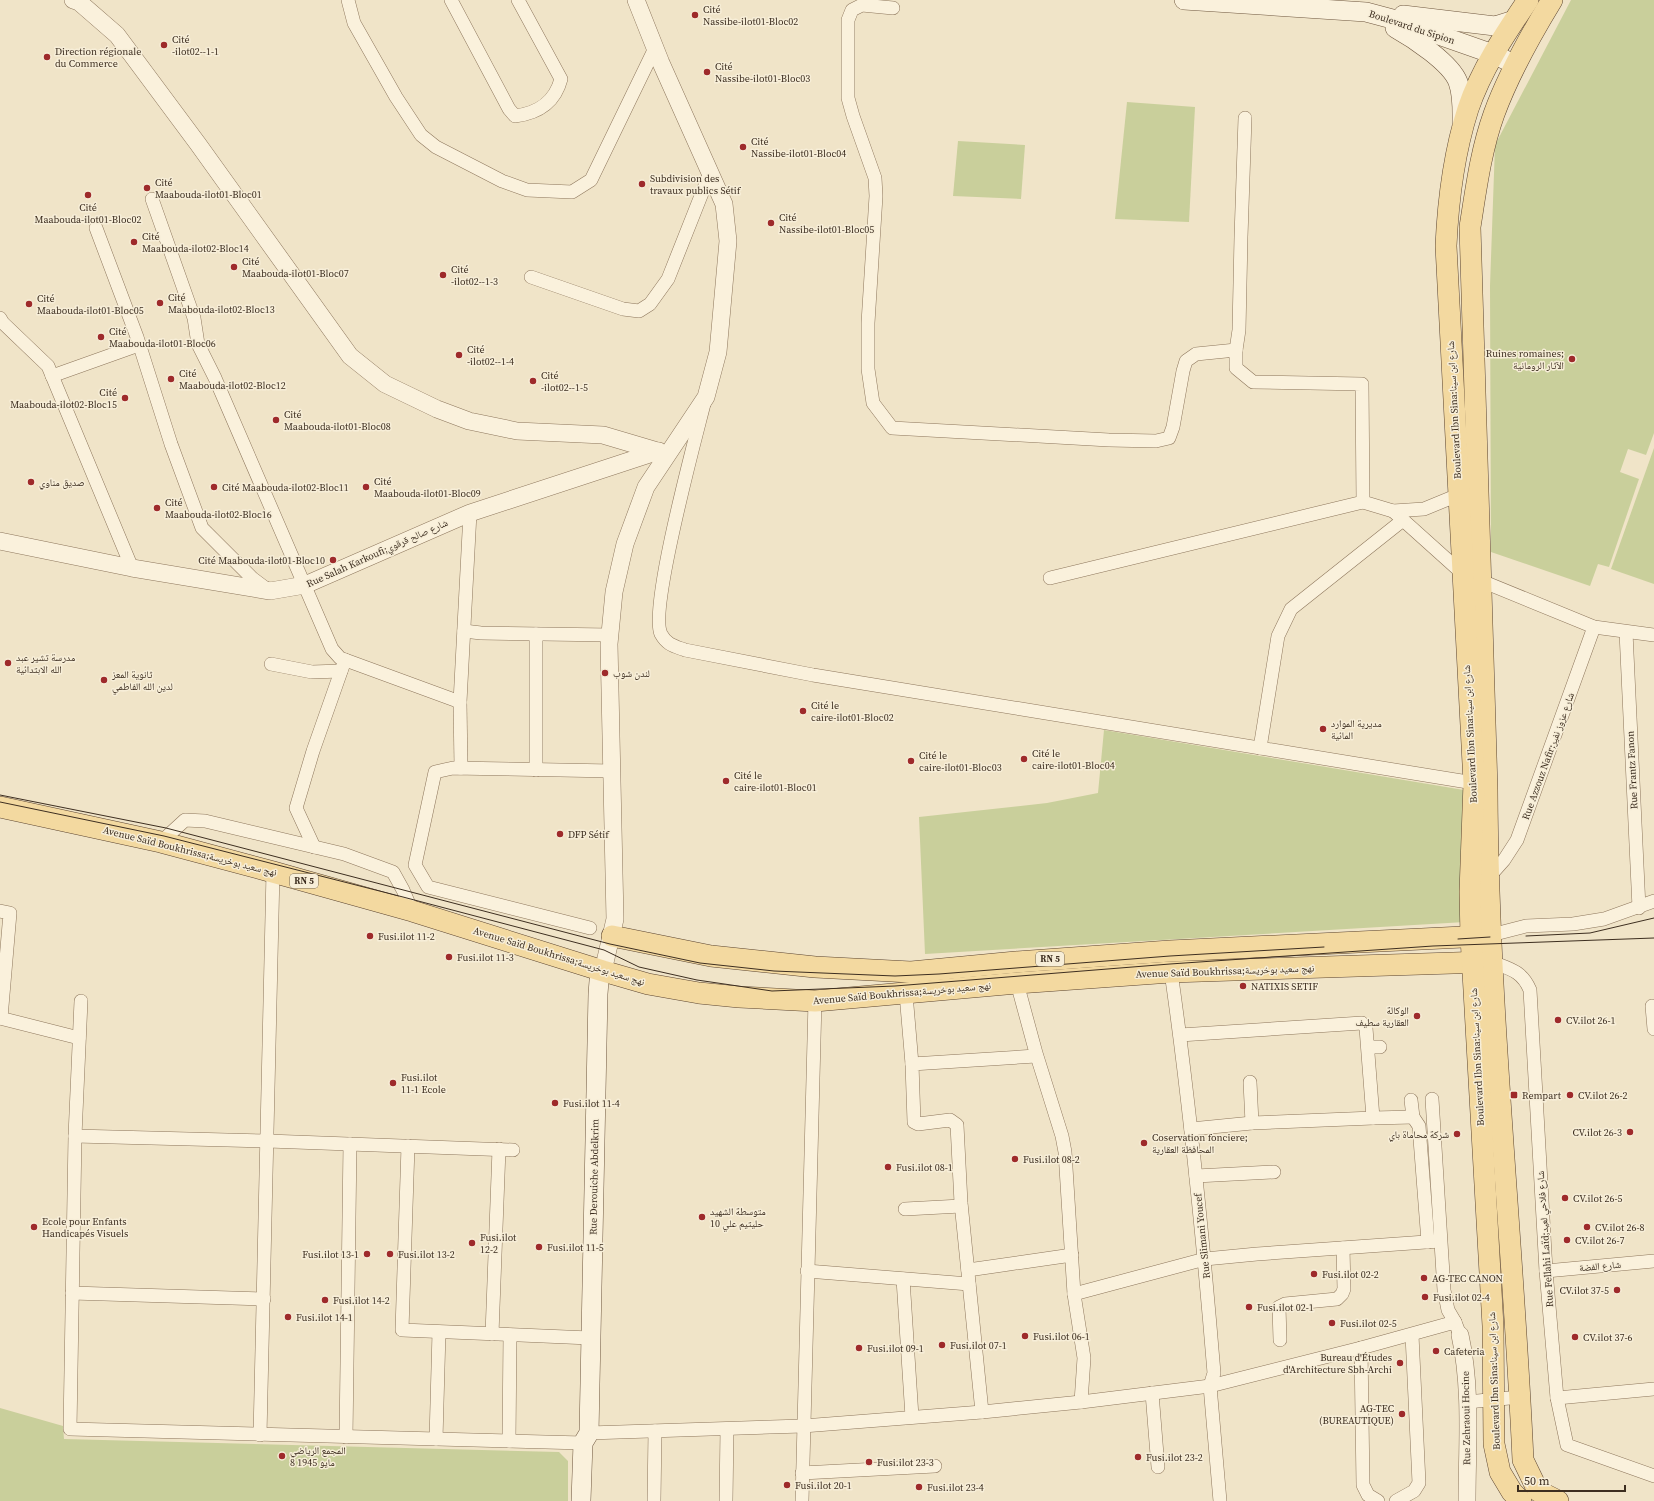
<svg xmlns="http://www.w3.org/2000/svg" width="1654" height="1501" font-family="'Source Serif 4','Noto Naskh Arabic',serif">
	<style>
		.green { fill: #c9cf9b }
		.lines { fill: none; stroke-linecap: round; stroke-linejoin: round }
		.minor-casing { stroke: #8d765c; stroke-width: 14 }
		.tertiary-casing { stroke: #8d765c; stroke-width: 18 }
		.secondary-casing { stroke: #6f573f; stroke-width: 20 }
		.primary-casing { stroke: #5b4430; stroke-width: 22 }
		.minor { stroke: #faf1dc; stroke-width: 13 }
		.tertiary { stroke: #faf1dc; stroke-width: 17 }
		.secondary { stroke: #faf1dc; stroke-width: 19 }
		.primary { stroke: #f3d9a0; stroke-width: 21 }
		.tram { stroke: #3d2e20; stroke-width: 1 }
		.poi-dot { fill: #9e2a2b; stroke: #f7eed8; stroke-width: 1.5 }
		.labels { text-anchor: middle; dominant-baseline: central; stroke-width: 3; stroke-linejoin: round; paint-order: stroke }
		.shield { fill: #f7eed8; stroke: #756857; stroke-width: 1 }
		.shield-label { font-size: 9px; font-weight: bold; fill: #3d2e20 }
		.poi-label { font-size: 10px; fill: #3d2e20; stroke: #f7eed8; text-anchor: start }
		.street-label { font-size: 10px; fill: #3d2e20; stroke: #f7eed8 }
	</style>
	<rect width="100%" height="100%" fill="#f0e4c8"/>
	<!-- green -->
	<g class="green">
		<polygon points="1571,0 1654,0 1654,433 1646,455 1628,449 1620,472 1639,479 1609,567 1598,564 1590,586 1491,552 1490,286 1495,145"/>
		<polygon points="1127,102 1195,107 1189,222 1115,219"/>
		<polygon points="958,141 1025,145 1021,199 953,196"/>
		<polygon points="1654,448 1654,584 1611,569"/>
		<polygon points="1104,730 1464,790 1465,922 925,954 919,817 1047,803 1098,793"/>
		<polygon points="0,1408 63,1426 64,1439 559,1452 568,1461 568,1501 0,1501"/>
	</g>
	<g class="lines">
		<!-- minor casing -->
		<g class="minor-casing">
			<g id="minor">
				<polyline points="348,0 354,23 396,97 421,135 436,147 502,181 527,190 572,192 591,180 655,48"/>
				<path d="M 451,0 L 509,109 L 515,116 C 539,113 555,102 561,79 L 518,0"/>
				<polyline points="893,8 862,5 852,10 848,20 848,98 853,116 875,178 876,196 868,323 868,369 873,403 892,428 1109,440 1156,441 1169,438 1173,427 1183,371 1186,361 1196,354 1236,350 1236,368 1253,382 1362,384 1363,502 1393,511 1424,509 1458,495"/>
				<polyline points="152,199 194,318 198,344 215,378 332,649 340,658 460,702 470,513"/>
				<polyline points="96,228 137,337 171,444 202,528 252,578 268,590"/>
				<polyline points="531,277 623,309 639,311 650,304 668,279 710,173"/>
				<polyline points="0,318 3,323 48,366 132,568"/>
				<polyline points="1236,350 1239,330 1241,237 1245,118"/>
				<polyline points="52,376 139,345"/>
				<path d="M 704,404 C 695,440 649,609 661,634 C 667,645 674,646 685,650 L 813,675 L 1474,783 L 1480,786"/>
				<polyline points="1393,511 1462,573 1594,627 1654,635"/>
				<polyline points="1050,578 1363,502"/>
				<polyline points="464,631 481,633 610,635"/>
				<polyline points="1626,632 1639,908"/>
				<polyline points="271,664 312,672 341,671"/>
				<polyline points="460,702 461,768"/>
				<polyline points="1260,748 1278,636 1291,609 1403,520"/>
				<polyline points="536,770 536,634"/>
				<polyline points="161,842 185,820 205,821 344,854 393,872 403,890 412,911"/>
				<polyline points="314,847 296,808 313,751 345,660"/>
				<polyline points="1488,878 1504,860 1517,840 1594,627"/>
				<polyline points="0,911 10,913 1,1018"/>
				<polyline points="590,928 428,887 415,865 435,772 453,768 612,771"/>
				<polyline points="1491,935 1526,926 1573,924 1604,919 1654,901"/>
				<path d="M 1492,962 C 1510,969 1522,971 1530,990 L 1546,1271 L 1557,1398 L 1567,1445 L 1654,1476"/>
				<path d="M 1171,972 C 1190,1105 1203,1239 1214,1373 L 1210,1386 L 1220,1501"/>
				<polyline points="1017,983 1036,1053 1062,1136 1065,1152 1074,1294 1084,1358 1081,1402"/>
				<polyline points="906,994 912,1064"/>
				<polyline points="81,1001 75,1136 70,1429 583,1443"/>
				<polyline points="1652,1006 1654,1029"/>
				<polyline points="0,1018 79,1038"/>
				<polyline points="1180,1035 1362,1023 1366,1028 1373,1118 1413,1117 1411,1100"/>
				<polyline points="1368,1047 1380,1047"/>
				<polyline points="1250,1082 1252,1123"/>
				<polyline points="1432,1099 1444,1290 1448,1310 1455,1322"/>
				<polyline points="1413,1117 1419,1126 1428,1242"/>
				<polyline points="1191,1129 1252,1123 1373,1118"/>
				<polyline points="75,1136 268,1141 513,1150"/>
				<polyline points="408,1146 402,1330 590,1338"/>
				<polyline points="1196,1176 1274,1172"/>
				<polyline points="905,1209 961,1206"/>
				<polyline points="968,1270 1072,1255"/>
				<polyline points="807,1271 969,1284"/>
				<polyline points="1546,1271 1654,1261"/>
				<polyline points="903,1279 912,1417"/>
				<polyline points="72,1293 264,1299"/>
				<polyline points="1074,1294 1205,1259 1257,1254 1440,1241"/>
				<polyline points="492,1334 499,1149"/>
				<polyline points="1280,1340 1279,1307 1285,1304 1337,1299 1342,1294 1344,1289 1343,1248"/>
				<polyline points="1361,1348 1363,1485 1368,1495 1378,1501"/>
				<polyline points="1152,1393 1158,1467"/>
				<polyline points="1557,1398 1654,1389"/>
				<polyline points="1467,1402 1520,1397"/>
				<polyline points="982,1412 961,1203 957,1125 950,1120 918,1124 914,1122 912,1064 1036,1056"/>
				<polyline points="589,1433 803,1426 982,1412 1081,1402 1210,1386 1361,1348 1455,1322 1460,1335"/>
				<polyline points="260,1435 273,872"/>
				<polyline points="346,1437 350,1144"/>
				<polyline points="436,1439 439,1332"/>
				<polyline points="509,1441 510,1335"/>
				<polyline points="802,1473 935,1466"/>
				<polyline points="654,1501 655,1431"/>
				<polyline points="726,1501 727,1429"/>
				<polyline points="802,1501 815,1001"/>
				<polyline points="1396,1501 1414,1491 1419,1483 1412,1335"/>
			</g>
		</g>
		<!-- tertiary casing -->
		<g class="tertiary-casing">
			<g id="tertiary">
				<polyline points="73,0 79,2 117,35 198,144 350,356 385,384 437,409 469,421 517,431 603,435 657,451"/>
				<polyline points="0,541 132,568 270,591 305,585 470,513 659,451"/>
				<polyline points="603,971 615,919 609,644 614,592 625,544 646,487 706,397 718,352 728,241 724,204 661,63 636,0"/>
				<path d="M 1460,1335 C 1472,1389 1467,1447 1467,1501"/>
			</g>
		</g>
		<!-- secondary casing -->
		<g class="secondary-casing">
			<g id="secondary">
				<polyline points="1184,0 1366,12 1396,20 1493,54 1516,65"/>
				<polyline points="1403,15 1495,26 1514,20"/>
				<path d="M 1395,28 C 1413,38 1451,63 1458,82 C 1463,95 1462,110 1462,123"/>
				<polyline points="581,1501 583,1443 589,1433 598,994 599,981 603,971"/>
			</g>
		</g>
		<!-- primary casing -->
		<g class="primary-casing">
			<g id="primary">
				<path d="M 1552,0 C 1530,36 1509,73 1494,114 C 1481,150 1476,189 1470,227 L 1487,789 C 1488,1013 1513,1236 1523,1460 L 1538,1491 L 1558,1501"/>
				<polyline points="0,807 161,842 273,872 412,911 603,971 648,984 699,993 739,997 815,1001 1017,983 1171,972 1485,962"/>
				<polyline points="612,936 711,956 815,967 911,972 1016,962 1170,951 1484,936"/>
				<path d="M 1521,1501 L 1512,1492 L 1500,1472 L 1494,1444 L 1493,1326 L 1471,937 L 1470,892 L 1474,783 L 1446,246 C 1448,201 1454,153 1468,109 C 1481,70 1505,34 1528,0"/>
			</g>
		</g>
		<!-- minor -->
		<use href="#minor" class="minor"/>
		<!-- tertiary -->
		<use href="#tertiary" class="tertiary"/>
		<!-- secondary -->
		<use href="#secondary" class="secondary"/>
		<!-- primary -->
		<use href="#primary" class="primary"/>
		<!-- tram -->
		<g class="tram">
			<polyline points="0,795 166,828 610,944 700,963 774,971 895,976 939,974 1170,956 1324,947"/>
			<polyline points="0,802 164,836 403,897 604,950 639,967 697,980 772,991 895,986 1170,964 1433,946 1654,938"/>
			<polyline points="1526,936 1590,933 1654,918"/>
			<polyline points="1458,939 1490,937"/>
		</g>
	</g>
	<!-- markers -->
	<g class="poi-dot">
		<circle cx="695" cy="15" r="4"/>
		<circle cx="164" cy="45" r="4"/>
		<circle cx="47" cy="57" r="4"/>
		<circle cx="707" cy="72" r="4"/>
		<circle cx="743" cy="147" r="4"/>
		<circle cx="642" cy="184" r="4"/>
		<circle cx="147" cy="188" r="4"/>
		<circle cx="88" cy="195" r="4"/>
		<circle cx="771" cy="223" r="4"/>
		<circle cx="134" cy="242" r="4"/>
		<circle cx="234" cy="267" r="4"/>
		<circle cx="443" cy="275" r="4"/>
		<circle cx="160" cy="303" r="4"/>
		<circle cx="29" cy="304" r="4"/>
		<circle cx="101" cy="337" r="4"/>
		<circle cx="459" cy="355" r="4"/>
		<circle cx="1572" cy="359" r="4"/>
		<circle cx="171" cy="379" r="4"/>
		<circle cx="533" cy="381" r="4"/>
		<circle cx="125" cy="398" r="4"/>
		<circle cx="276" cy="420" r="4"/>
		<circle cx="31" cy="482" r="4"/>
		<circle cx="214" cy="487" r="4"/>
		<circle cx="366" cy="487" r="4"/>
		<circle cx="157" cy="508" r="4"/>
		<circle cx="333" cy="560" r="4"/>
		<circle cx="8" cy="663" r="4"/>
		<circle cx="605" cy="673" r="4"/>
		<circle cx="104" cy="680" r="4"/>
		<circle cx="803" cy="711" r="4"/>
		<circle cx="1323" cy="729" r="4"/>
		<circle cx="1024" cy="759" r="4"/>
		<circle cx="911" cy="761" r="4"/>
		<circle cx="726" cy="781" r="4"/>
		<circle cx="560" cy="834" r="4"/>
		<circle cx="370" cy="936" r="4"/>
		<circle cx="449" cy="957" r="4"/>
		<circle cx="1243" cy="986" r="4"/>
		<circle cx="1417" cy="1016" r="4"/>
		<circle cx="1558" cy="1020" r="4"/>
		<circle cx="393" cy="1083" r="4"/>
		<rect x="1510" y="1091" width="8" height="8" rx="2"/>
		<circle cx="1570" cy="1095" r="4"/>
		<circle cx="555" cy="1103" r="4"/>
		<circle cx="1630" cy="1132" r="4"/>
		<circle cx="1457" cy="1134" r="4"/>
		<circle cx="1144" cy="1143" r="4"/>
		<circle cx="1015" cy="1159" r="4"/>
		<circle cx="888" cy="1167" r="4"/>
		<circle cx="1565" cy="1198" r="4"/>
		<circle cx="702" cy="1217" r="4"/>
		<circle cx="34" cy="1227" r="4"/>
		<circle cx="1587" cy="1227" r="4"/>
		<circle cx="1567" cy="1240" r="4"/>
		<circle cx="472" cy="1243" r="4"/>
		<circle cx="539" cy="1247" r="4"/>
		<circle cx="367" cy="1254" r="4"/>
		<circle cx="390" cy="1254" r="4"/>
		<circle cx="1314" cy="1274" r="4"/>
		<circle cx="1424" cy="1278" r="4"/>
		<circle cx="1617" cy="1290" r="4"/>
		<circle cx="1425" cy="1297" r="4"/>
		<circle cx="325" cy="1300" r="4"/>
		<circle cx="1249" cy="1307" r="4"/>
		<circle cx="288" cy="1317" r="4"/>
		<circle cx="1332" cy="1323" r="4"/>
		<circle cx="1025" cy="1336" r="4"/>
		<circle cx="1575" cy="1337" r="4"/>
		<circle cx="942" cy="1345" r="4"/>
		<circle cx="859" cy="1348" r="4"/>
		<circle cx="1436" cy="1351" r="4"/>
		<circle cx="1400" cy="1363" r="4"/>
		<circle cx="1402" cy="1414" r="4"/>
		<circle cx="282" cy="1456" r="4"/>
		<circle cx="1138" cy="1457" r="4"/>
		<circle cx="869" cy="1462" r="4"/>
		<circle cx="787" cy="1485" r="4"/>
		<circle cx="919" cy="1487" r="4"/>
	</g>
	<g class="labels">
		<!-- shield labels -->
		<g class="shield">
			<rect x="290" y="874" width="28" height="14" rx="3"/>
			<rect x="1036" y="952" width="28" height="14" rx="3"/>
		</g>
		<g class="shield-label">
			<text x="304" y="881">RN 5</text>
			<text x="1050" y="959">RN 5</text>
		</g>
		<!-- poi labels -->
		<g class="poi-label">
			<text x="703" y="9">Cité<tspan x="703" dy="12">Nassibe-ilot01-Bloc02</tspan></text>
			<text x="172" y="39">Cité<tspan x="172" dy="12">-ilot02--1-1</tspan></text>
			<text x="55" y="51">Direction régionale<tspan x="55" dy="12">du Commerce</tspan></text>
			<text x="715" y="66">Cité<tspan x="715" dy="12">Nassibe-ilot01-Bloc03</tspan></text>
			<text x="751" y="141">Cité<tspan x="751" dy="12">Nassibe-ilot01-Bloc04</tspan></text>
			<text x="650" y="178">Subdivision des<tspan x="650" dy="12">travaux publics Sétif</tspan></text>
			<text x="155" y="182">Cité<tspan x="155" dy="12">Maabouda-ilot01-Bloc01</tspan></text>
			<text x="88" y="207" text-anchor="middle">Cité<tspan x="88" dy="12">Maabouda-ilot01-Bloc02</tspan></text>
			<text x="779" y="217">Cité<tspan x="779" dy="12">Nassibe-ilot01-Bloc05</tspan></text>
			<text x="142" y="236">Cité<tspan x="142" dy="12">Maabouda-ilot02-Bloc14</tspan></text>
			<text x="242" y="261">Cité<tspan x="242" dy="12">Maabouda-ilot01-Bloc07</tspan></text>
			<text x="451" y="269">Cité<tspan x="451" dy="12">-ilot02--1-3</tspan></text>
			<text x="168" y="297">Cité<tspan x="168" dy="12">Maabouda-ilot02-Bloc13</tspan></text>
			<text x="37" y="298">Cité<tspan x="37" dy="12">Maabouda-ilot01-Bloc05</tspan></text>
			<text x="109" y="331">Cité<tspan x="109" dy="12">Maabouda-ilot01-Bloc06</tspan></text>
			<text x="467" y="349">Cité<tspan x="467" dy="12">-ilot02--1-4</tspan></text>
			<text x="1564" y="353" text-anchor="end">Ruines romaines;<tspan x="1564" dy="12">الآثار الرومانية</tspan></text>
			<text x="179" y="373">Cité<tspan x="179" dy="12">Maabouda-ilot02-Bloc12</tspan></text>
			<text x="541" y="375">Cité<tspan x="541" dy="12">-ilot02--1-5</tspan></text>
			<text x="117" y="392" text-anchor="end">Cité<tspan x="117" dy="12">Maabouda-ilot02-Bloc15</tspan></text>
			<text x="284" y="414">Cité<tspan x="284" dy="12">Maabouda-ilot01-Bloc08</tspan></text>
			<text x="374" y="481">Cité<tspan x="374" dy="12">Maabouda-ilot01-Bloc09</tspan></text>
			<text x="39" y="482">صديق مناوي</text>
			<text x="222" y="487">Cité Maabouda-ilot02-Bloc11</text>
			<text x="165" y="502">Cité<tspan x="165" dy="12">Maabouda-ilot02-Bloc16</tspan></text>
			<text x="325" y="560" text-anchor="end">Cité Maabouda-ilot01-Bloc10</text>
			<text x="16" y="657">مدرسة تشير عبد<tspan x="16" dy="12">الله الابتدائية</tspan></text>
			<text x="613" y="673">لندن شوب</text>
			<text x="112" y="674">ثانوية المعز<tspan x="112" dy="12">لدين الله الفاطمي</tspan></text>
			<text x="811" y="705">Cité le<tspan x="811" dy="12">caire-ilot01-Bloc02</tspan></text>
			<text x="1331" y="723">مديرية الموارد<tspan x="1331" dy="12">المائية</tspan></text>
			<text x="1032" y="753">Cité le<tspan x="1032" dy="12">caire-ilot01-Bloc04</tspan></text>
			<text x="919" y="755">Cité le<tspan x="919" dy="12">caire-ilot01-Bloc03</tspan></text>
			<text x="734" y="775">Cité le<tspan x="734" dy="12">caire-ilot01-Bloc01</tspan></text>
			<text x="568" y="834">DFP Sétif</text>
			<text x="378" y="936">Fusi.ilot 11-2</text>
			<text x="457" y="957">Fusi.ilot 11-3</text>
			<text x="1251" y="986">NATIXIS SETIF</text>
			<text x="1409" y="1010" text-anchor="end">الوكالة<tspan x="1409" dy="12">العقارية سطيف</tspan></text>
			<text x="1566" y="1020">CV.ilot 26-1</text>
			<text x="401" y="1077">Fusi.ilot<tspan x="401" dy="12">11-1 Ecole</tspan></text>
			<text x="1522" y="1095">Rempart</text>
			<text x="1578" y="1095">CV.ilot 26-2</text>
			<text x="563" y="1103">Fusi.ilot 11-4</text>
			<text x="1622" y="1132" text-anchor="end">CV.ilot 26-3</text>
			<text x="1449" y="1134" text-anchor="end">شركة محاماة باي</text>
			<text x="1152" y="1137">Coservation fonciere;<tspan x="1152" dy="12">المحافظة العقارية</tspan></text>
			<text x="1023" y="1159">Fusi.ilot 08-2</text>
			<text x="896" y="1167">Fusi.ilot 08-1</text>
			<text x="1573" y="1198">CV.ilot 26-5</text>
			<text x="710" y="1211">متوسطة الشهيد<tspan x="710" dy="12">حليتيم علي 10</tspan></text>
			<text x="42" y="1221">Ecole pour Enfants<tspan x="42" dy="12">Handicapés Visuels</tspan></text>
			<text x="1595" y="1227">CV.ilot 26-8</text>
			<text x="480" y="1237">Fusi.ilot<tspan x="480" dy="12">12-2</tspan></text>
			<text x="1575" y="1240">CV.ilot 26-7</text>
			<text x="547" y="1247">Fusi.ilot 11-5</text>
			<text x="359" y="1254" text-anchor="end">Fusi.ilot 13-1</text>
			<text x="398" y="1254">Fusi.ilot 13-2</text>
			<text x="1322" y="1274">Fusi.ilot 02-2</text>
			<text x="1432" y="1278">AG-TEC CANON</text>
			<text x="1609" y="1290" text-anchor="end">CV.ilot 37-5</text>
			<text x="1433" y="1297">Fusi.ilot 02-4</text>
			<text x="333" y="1300">Fusi.ilot 14-2</text>
			<text x="1257" y="1307">Fusi.ilot 02-1</text>
			<text x="296" y="1317">Fusi.ilot 14-1</text>
			<text x="1340" y="1323">Fusi.ilot 02-5</text>
			<text x="1033" y="1336">Fusi.ilot 06-1</text>
			<text x="1583" y="1337">CV.ilot 37-6</text>
			<text x="950" y="1345">Fusi.ilot 07-1</text>
			<text x="867" y="1348">Fusi.ilot 09-1</text>
			<text x="1444" y="1351">Cafeteria</text>
			<text x="1392" y="1357" text-anchor="end">Bureau d'Études<tspan x="1392" dy="12">d'Architecture Sbh-Archi</tspan></text>
			<text x="1394" y="1408" text-anchor="end">AG-TEC<tspan x="1394" dy="12">(BUREAUTIQUE)</tspan></text>
			<text x="290" y="1450">المجمع الرياضي<tspan x="290" dy="12">8 مايو 1945</tspan></text>
			<text x="1146" y="1457">Fusi.ilot 23-2</text>
			<text x="877" y="1462">Fusi.ilot 23-3</text>
			<text x="795" y="1485">Fusi.ilot 20-1</text>
			<text x="927" y="1487">Fusi.ilot 23-4</text>
		</g>
		<!-- street labels -->
		<g class="street-label">
			<text transform="translate(1412 27) rotate(18)">Boulevard du Sipion</text>
			<text transform="translate(1454 410) rotate(-93)">Boulevard Ibn Sina:شارع ابن سينا</text>
			<text transform="translate(377 553) rotate(-24)">Rue Salah Karkoufi;شارع صالح قرقوي</text>
			<text transform="translate(1470 734) rotate(-93)">Boulevard Ibn Sina:شارع ابن سينا</text>
			<text transform="translate(1548 756) rotate(-70)">Rue Azzouz Nafir;شارع عزوز نفير</text>
			<text transform="translate(1632 770) rotate(-93)">Rue Frantz Fanon</text>
			<text transform="translate(190 851) rotate(14)">Avenue Saïd Boukhrissa;نهج سعيد بوخريسة</text>
			<text transform="translate(559 956) rotate(17)">Avenue Saïd Boukhrissa;نهج سعيد بوخريسة</text>
			<text transform="translate(1225 971) rotate(-2)">Avenue Saïd Boukhrissa;نهج سعيد بوخريسة</text>
			<text transform="translate(902 993) rotate(-5)">Avenue Saïd Boukhrissa;نهج سعيد بوخريسة</text>
			<text transform="translate(1477 1057) rotate(-93)">Boulevard Ibn Sina:شارع ابن سينا</text>
			<text transform="translate(594 1177) rotate(-89)">Rue Derouiche Abdelkrim</text>
			<text transform="translate(1202 1236) rotate(-96)">Rue Slimani Youcef</text>
			<text transform="translate(1545 1239) rotate(-94)">Rue Fellahi Laïd;شارع فلاحي لعيد</text>
			<text transform="translate(1600 1266) rotate(-5)">شارع الفضة</text>
			<text transform="translate(1494 1381) rotate(-92)">Boulevard Ibn Sina:شارع ابن سينا</text>
			<text transform="translate(1466 1418) rotate(-91)">Rue Zehraoui Hocine</text>
		</g>
	</g>
	<!-- scale -->
	<path d="M1518 1485v6h107v-6" fill="none" stroke="#3d2e20" stroke-width="2"/>
	<text x="1524" y="1485" font-size="12" fill="#3d2e20" stroke="#f7eed8" stroke-width="3" paint-order="stroke">50 m</text>
</svg>
